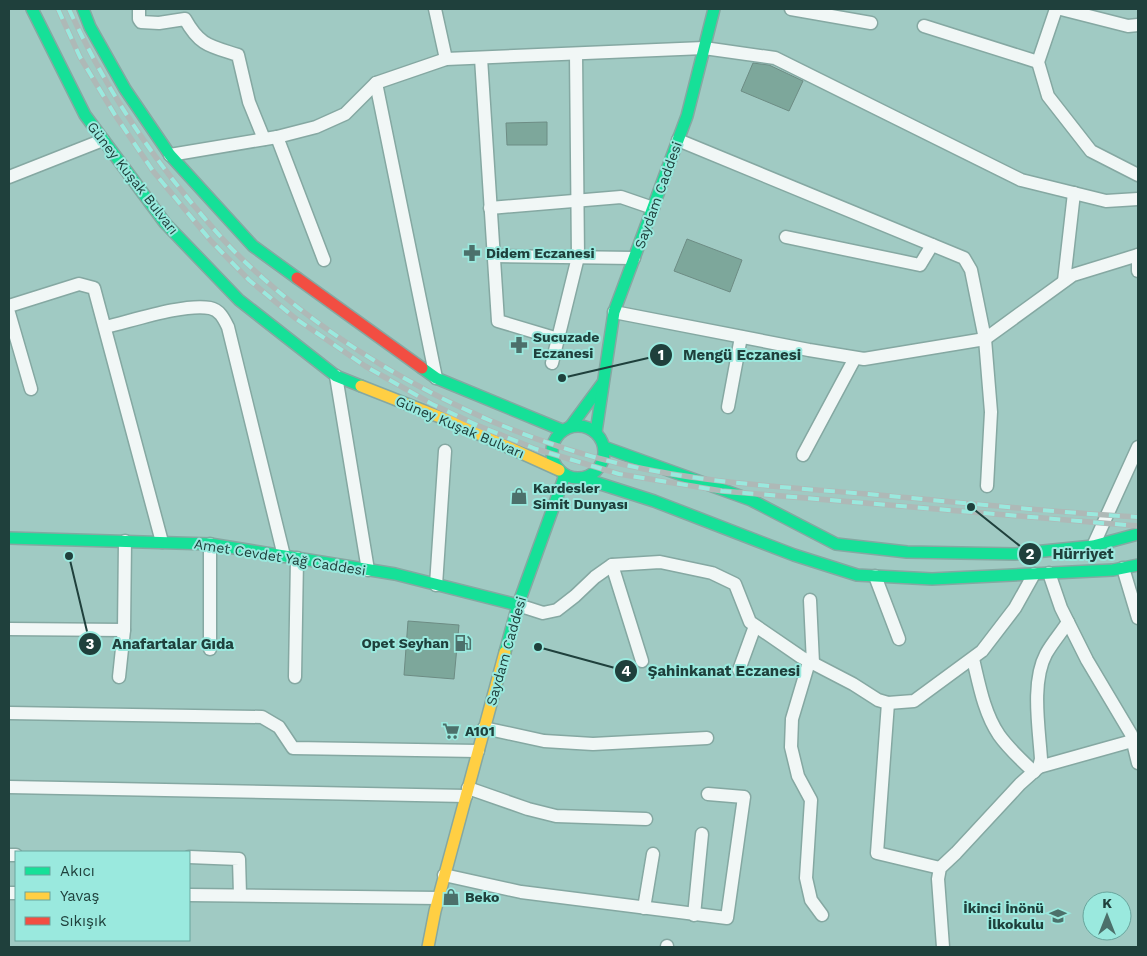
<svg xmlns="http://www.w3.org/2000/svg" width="1147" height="956" font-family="'Work Sans',sans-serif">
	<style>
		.building { fill: #7da79b; stroke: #6d8c84 }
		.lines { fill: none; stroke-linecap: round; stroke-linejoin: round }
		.street-casing { stroke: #85a8a2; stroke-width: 15 }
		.fast-casing { stroke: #85a8a2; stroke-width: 14 }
		.slow-casing { stroke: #85a8a2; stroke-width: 14 }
		.jam-casing { stroke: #85a8a2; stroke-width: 14 }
		.street { stroke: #f1f7f6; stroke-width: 12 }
		.fast { stroke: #16e098; stroke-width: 11 }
		.slow { stroke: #ffcf43; stroke-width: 11 }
		.jam { stroke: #f24e42; stroke-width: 11 }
		.rail-casing { stroke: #aeb9b7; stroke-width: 5.5 }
		.rail { stroke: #9ae9de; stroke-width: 4; stroke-dasharray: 11; stroke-linecap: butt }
		.labels { text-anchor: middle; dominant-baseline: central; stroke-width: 4; stroke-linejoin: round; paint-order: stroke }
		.street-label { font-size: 14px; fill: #1f403c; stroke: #9ae9de }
		.poi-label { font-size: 14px; font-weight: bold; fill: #1f403c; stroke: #9ae9de; text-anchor: start }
		.leader { fill: none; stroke: #1f403c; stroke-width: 2 }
		.callout-dot { fill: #1f403c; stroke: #9ae9de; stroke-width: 2 }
		.mark-label { font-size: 15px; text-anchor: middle; font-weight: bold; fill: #fff }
		.callout-label { font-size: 15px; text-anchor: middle; font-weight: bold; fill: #1f403c; stroke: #9ae9de; stroke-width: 4; stroke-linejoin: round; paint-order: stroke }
	</style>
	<rect width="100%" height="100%" fill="#a0cac3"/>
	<!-- building -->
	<g class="building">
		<polygon points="753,63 769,65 803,81 789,111 741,91"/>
		<polygon points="547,122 547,145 507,145 506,123"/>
		<polygon points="687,239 742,260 730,292 674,271"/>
		<polygon points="408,621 459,625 454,679 404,675"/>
	</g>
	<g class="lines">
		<!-- street casing -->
		<g class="street-casing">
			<g id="street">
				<path d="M 139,9 L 139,19 L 141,22 L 159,23 L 185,19 C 200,46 210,46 238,55 L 249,102 L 264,139"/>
				<polyline points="435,9 446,59"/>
				<polyline points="791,9 871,23"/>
				<polyline points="1056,9 1038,62 1048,96 1091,151 1138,175"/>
				<polyline points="1061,9 1128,26 1138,25"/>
				<polyline points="924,26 1038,62"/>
				<polyline points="481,58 498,321 558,339"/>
				<polyline points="376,83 436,378"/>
				<polyline points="277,137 324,260"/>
				<polyline points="678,140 964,258 971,270 985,339 991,412 987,486"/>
				<polyline points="170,155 277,137 316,127 345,114 376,83 446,59 704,48 775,58 1021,180 1106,201 1138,199"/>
				<polyline points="9,177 103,140"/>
				<polyline points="490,208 621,197 653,208"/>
				<polyline points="786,237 920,265 932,245"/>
				<polyline points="1138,255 1138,271"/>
				<polyline points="494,256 634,258"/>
				<polyline points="1064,281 1074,193"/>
				<polyline points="9,306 79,284 94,288 162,542"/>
				<polyline points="614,312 809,350 864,359 985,339 1073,275 1138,255"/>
				<polyline points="9,313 31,389"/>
				<path d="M 106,327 C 132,321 185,303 210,308 C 220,310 224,319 228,327 L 284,556"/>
				<polyline points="552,363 578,257 576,54"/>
				<polyline points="336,376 368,570"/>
				<polyline points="728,407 741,337"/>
				<polyline points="803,455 855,358"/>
				<polyline points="1093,546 1138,447"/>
				<polyline points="612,565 642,661"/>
				<polyline points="1123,568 1138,618"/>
				<polyline points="1049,573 1061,608 1087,660 1131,734 1138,763"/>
				<polyline points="875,576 899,639"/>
				<polyline points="436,585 445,451"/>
				<polyline points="810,600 813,663"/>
				<polyline points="518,605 543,613 557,610 575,596 595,577 612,565 660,562 712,573 735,584 750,622 801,657 853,684 878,700 888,703 914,701 982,651 1015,608 1034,574"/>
				<polyline points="9,629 124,630"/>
				<polyline points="210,649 210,544"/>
				<path d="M 973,659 C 979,684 984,713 999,735 C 1009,749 1021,760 1034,772"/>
				<polyline points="809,662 792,719 791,747 798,776 811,800 806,878 811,900 822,915"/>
				<polyline points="739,670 755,626"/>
				<polyline points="119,677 124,630 125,541"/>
				<polyline points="295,677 297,558"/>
				<polyline points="888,703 877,853 940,868"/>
				<polyline points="9,713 262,717 279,727 293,748 478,751"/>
				<polyline points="484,728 544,741 593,744 707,738"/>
				<polyline points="1039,767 1132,741"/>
				<polyline points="9,787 466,796"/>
				<polyline points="468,788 528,809 556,816 646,819"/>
				<polyline points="9,855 16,855"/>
				<polyline points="189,857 239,859 240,895"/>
				<polyline points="444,875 521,892 727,918 744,797 708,794"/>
				<polyline points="9,893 16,893"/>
				<polyline points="189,895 438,898"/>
				<polyline points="644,908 653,854"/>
				<polyline points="694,915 702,834"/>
				<polyline points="667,947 667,946"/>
				<path d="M 943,947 L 938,879 L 940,868 L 956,853 L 1020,784 L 1039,767 L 1041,759 C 1039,728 1031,682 1046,654 C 1052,643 1061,633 1068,622"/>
			</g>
		</g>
		<!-- fast casing -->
		<g class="fast-casing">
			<g id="fast">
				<polyline points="32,9 85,115 165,223 239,300 336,376 361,386"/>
				<polyline points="83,9 90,27 125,89 170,155 253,246 297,278"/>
				<polyline points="422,368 436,378 562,430"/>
				<circle cx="578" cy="452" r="26"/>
				<polyline points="571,426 602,384"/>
				<polyline points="596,432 614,312 687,116 714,9"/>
				<polyline points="604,447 751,500 836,544 907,552 1015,554 1093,546 1138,534"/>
				<polyline points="582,478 654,501 794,555 857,575 932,579 1113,570 1138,565"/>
				<polyline points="9,538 210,544 395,574 518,605"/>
				<polyline points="505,652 518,605 565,475"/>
			</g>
		</g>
		<!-- slow casing -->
		<g class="slow-casing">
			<g id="slow">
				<polyline points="361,386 450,421 559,470"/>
				<polyline points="428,947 435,911 505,652"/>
			</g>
		</g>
		<!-- jam casing -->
		<g class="jam-casing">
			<polyline id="jam" points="297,278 422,368"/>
		</g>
		<!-- street -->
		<use href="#street" class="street"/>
		<!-- fast -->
		<use href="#fast" class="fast"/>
		<!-- slow -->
		<use href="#slow" class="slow"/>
		<!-- jam -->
		<use href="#jam" class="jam"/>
		<!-- rail casing -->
		<g class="rail-casing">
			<g id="rail">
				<polyline points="58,9 80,57 115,115 153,171 211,241 249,280 295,318 365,366 432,404 479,426 536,449 619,474 722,491 1138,526"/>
				<path d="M 69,9 C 101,79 141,142 190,201 C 211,226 231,250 255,271 C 354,362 490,433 621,464 C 702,483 785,487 867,494 C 957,502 1048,512 1138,517"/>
			</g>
		</g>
		<!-- rail -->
		<use href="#rail" class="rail"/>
	</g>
	<!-- icons -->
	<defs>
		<g id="pharmacy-bare" transform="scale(1.35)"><path d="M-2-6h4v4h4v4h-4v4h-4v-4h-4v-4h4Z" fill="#4c706b" stroke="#9ae9de" stroke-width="2.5" paint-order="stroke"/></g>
		<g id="shop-bare" transform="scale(1.35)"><path d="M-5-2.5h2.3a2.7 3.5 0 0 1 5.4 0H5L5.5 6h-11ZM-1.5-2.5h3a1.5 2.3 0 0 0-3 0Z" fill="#4c706b" stroke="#9ae9de" stroke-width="2.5" paint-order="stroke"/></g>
		<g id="fuel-bare" transform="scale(1.35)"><path d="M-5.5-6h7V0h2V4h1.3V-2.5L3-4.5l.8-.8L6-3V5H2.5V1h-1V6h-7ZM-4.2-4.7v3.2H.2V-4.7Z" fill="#4c706b" stroke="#9ae9de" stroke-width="2.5" paint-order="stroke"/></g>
		<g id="supermarket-bare" transform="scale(1.35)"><path d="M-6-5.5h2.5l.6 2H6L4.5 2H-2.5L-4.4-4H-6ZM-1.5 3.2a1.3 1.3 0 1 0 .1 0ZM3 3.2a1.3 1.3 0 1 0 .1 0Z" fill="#4c706b" stroke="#9ae9de" stroke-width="2.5" paint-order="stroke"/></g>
		<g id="school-bare" transform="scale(1.35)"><path d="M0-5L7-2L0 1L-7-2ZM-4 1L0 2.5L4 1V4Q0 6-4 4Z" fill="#4c706b" stroke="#9ae9de" stroke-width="2.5" paint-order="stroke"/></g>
	</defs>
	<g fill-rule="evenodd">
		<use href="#pharmacy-bare" x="472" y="253"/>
		<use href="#pharmacy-bare" x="519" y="345"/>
		<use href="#shop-bare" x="519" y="496"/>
		<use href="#fuel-bare" x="463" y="643"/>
		<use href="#supermarket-bare" x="451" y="731"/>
		<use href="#shop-bare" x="451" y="897"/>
		<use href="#school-bare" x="1058" y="916"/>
	</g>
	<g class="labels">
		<!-- street labels -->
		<g class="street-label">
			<text transform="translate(133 178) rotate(52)">Güney Kuşak Bulvarı</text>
			<text transform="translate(658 195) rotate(-70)">Saydam Caddesi</text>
			<text transform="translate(460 427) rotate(23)">Güney Kuşak Bulvarı</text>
			<text transform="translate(280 557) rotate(9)">Amet Cevdet Yağ Caddesi</text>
			<text transform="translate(506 651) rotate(-74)">Saydam Caddesi</text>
		</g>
		<!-- poi labels -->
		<g class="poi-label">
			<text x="486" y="253">Didem Eczanesi</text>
			<text x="533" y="337">Sucuzade<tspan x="533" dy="16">Eczanesi</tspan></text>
			<text x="533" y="488">Kardesler<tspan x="533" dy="16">Simit Dunyası</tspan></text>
			<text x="449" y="643" text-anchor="end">Opet Seyhan</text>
			<text x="465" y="731">A101</text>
			<text x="465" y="897">Beko</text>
			<text x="1044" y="908" text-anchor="end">İkinci İnönü<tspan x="1044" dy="16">İlkokulu</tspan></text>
		</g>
	</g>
	<!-- callouts -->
	<path class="leader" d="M562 378L661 355M971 507L1030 554M69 556L90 644M538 647L626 671"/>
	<g class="callout-dot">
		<circle cx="562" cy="378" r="5"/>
		<circle cx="971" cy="507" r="5"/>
		<circle cx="69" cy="556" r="5"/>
		<circle cx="538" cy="647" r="5"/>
		<circle cx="661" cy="355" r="12"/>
		<circle cx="1030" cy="554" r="12"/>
		<circle cx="90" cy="644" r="12"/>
		<circle cx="626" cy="671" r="12"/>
	</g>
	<g class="mark-label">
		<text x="661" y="360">1</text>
		<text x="1030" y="559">2</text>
		<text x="90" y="649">3</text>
		<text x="626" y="676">4</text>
	</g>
	<g class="callout-label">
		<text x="742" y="360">Mengü Eczanesi</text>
		<text x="1083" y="559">Hürriyet</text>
		<text x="173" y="649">Anafartalar Gıda</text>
		<text x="724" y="676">Şahinkanat Eczanesi</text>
	</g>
	<!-- border -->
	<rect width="1147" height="956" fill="none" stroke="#1f403c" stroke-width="20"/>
	<!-- legend -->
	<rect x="15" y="851" width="175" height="90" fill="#9ae9de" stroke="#69a59d"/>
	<rect x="25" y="867" width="25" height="8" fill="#16e098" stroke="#69a59d"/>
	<text x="60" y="876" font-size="15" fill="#1f403c">Akıcı</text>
	<rect x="25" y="892" width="25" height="8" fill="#ffcf43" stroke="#69a59d"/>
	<text x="60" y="901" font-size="15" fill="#1f403c">Yavaş</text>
	<rect x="25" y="917" width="25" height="8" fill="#f24e42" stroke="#69a59d"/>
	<text x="60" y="926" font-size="15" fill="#1f403c">Sıkışık</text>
	<!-- north arrow -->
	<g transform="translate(1107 916)"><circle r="24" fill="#9ae9de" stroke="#69a59d"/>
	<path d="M0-4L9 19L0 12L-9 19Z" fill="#4c706b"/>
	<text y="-8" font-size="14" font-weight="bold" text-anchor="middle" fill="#1f403c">K</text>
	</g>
</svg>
